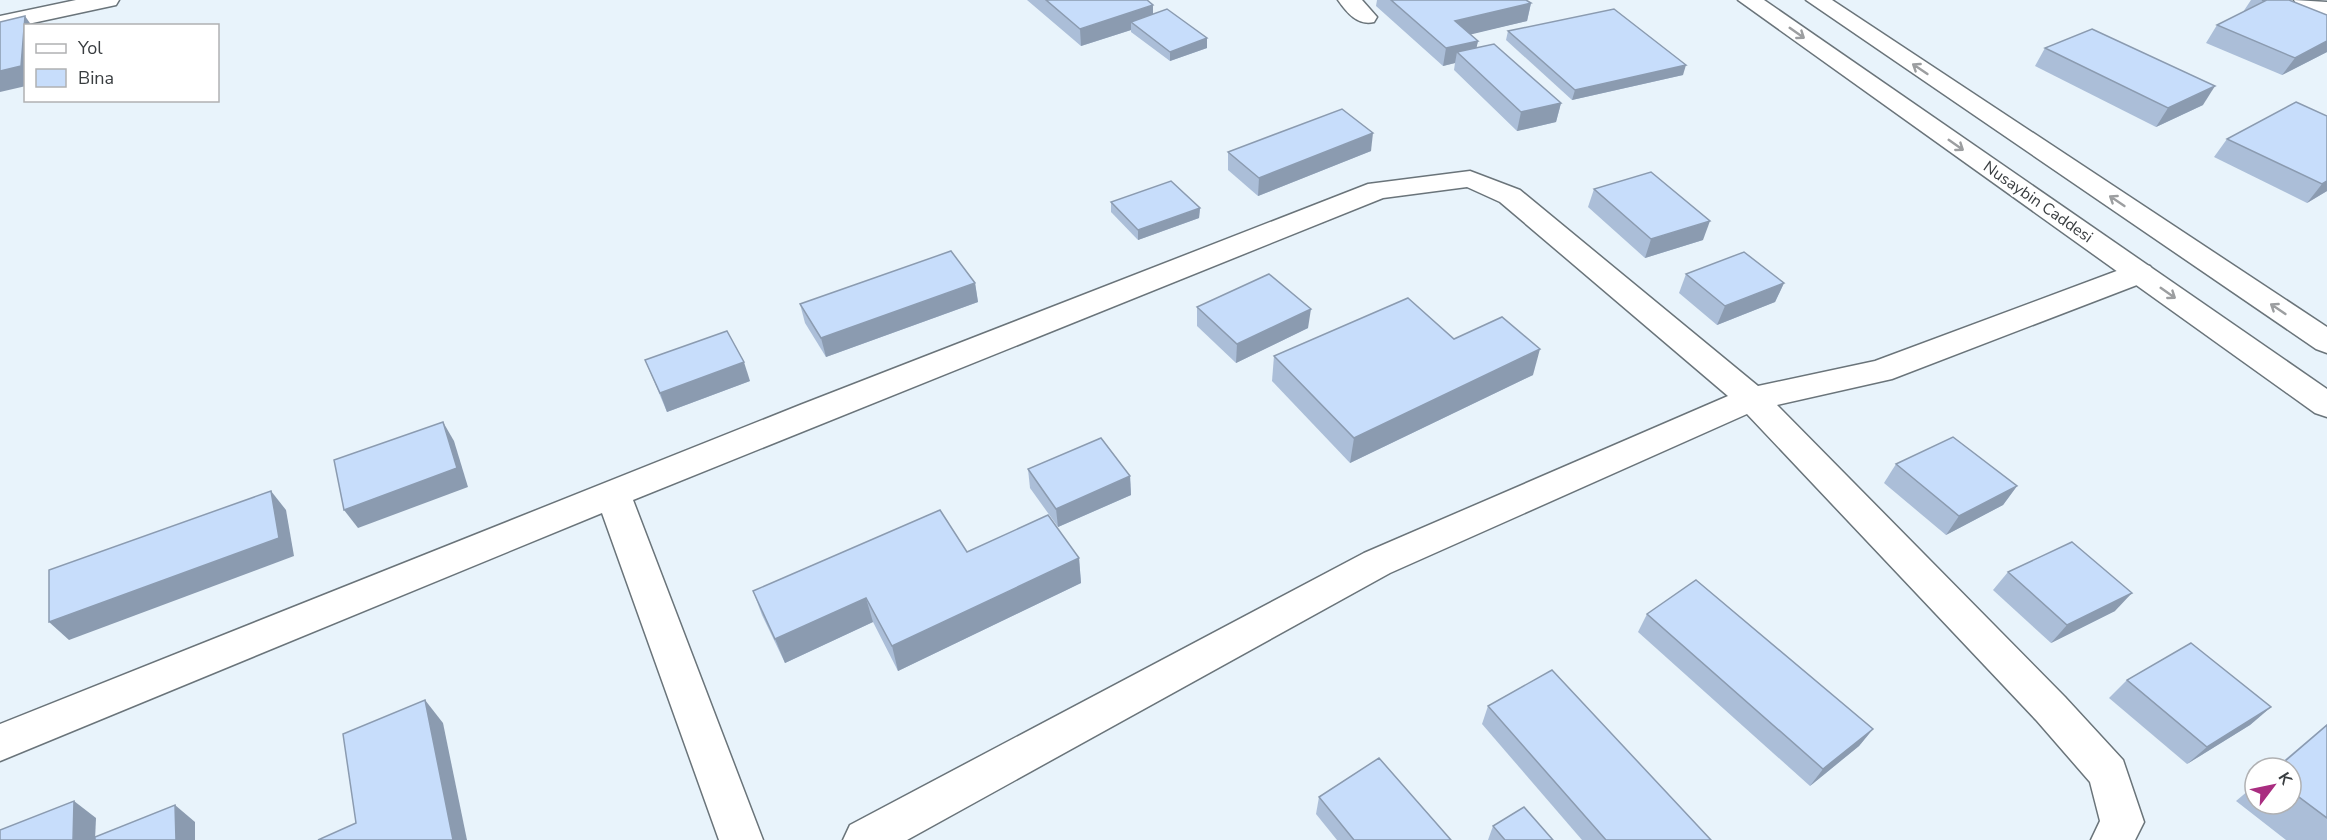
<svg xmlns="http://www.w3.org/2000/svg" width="2327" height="840" font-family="'Nunito Sans',sans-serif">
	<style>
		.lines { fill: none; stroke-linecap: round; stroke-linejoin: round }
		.minor-casing { stroke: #6a747a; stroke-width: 3 }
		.highway-casing { stroke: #6a747a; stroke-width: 3 }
		.minor { fill: #fff; fill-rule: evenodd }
		.highway { fill: #fff; fill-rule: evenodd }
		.wall { fill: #abbed8 }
		.shaded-wall { fill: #8b9bb0 }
		.building { fill: #c7ddfb; stroke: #8b9bb0; stroke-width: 1.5 }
		.oneway { stroke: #9c9ea0 }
		.labels { text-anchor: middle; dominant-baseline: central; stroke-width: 4.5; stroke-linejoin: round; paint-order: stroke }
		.street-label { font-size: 16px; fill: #393d40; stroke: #fff }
	</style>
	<rect width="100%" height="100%" fill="#e8f3fb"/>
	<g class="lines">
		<!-- minor casing -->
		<g class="minor-casing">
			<g id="minor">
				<polygon points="76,0 119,0 116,5 0,30 0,16"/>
				<path d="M 1338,0 L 1362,0 L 1377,17 L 1374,22 C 1358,26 1347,13 1338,0 Z"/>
				<polygon points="2294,0 2327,2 2327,17 2297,5"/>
				<polygon points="1470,171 1520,190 1758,386 1875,361 2130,266 2140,264 2150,266 2155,273 2150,280 1892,379 1777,405 2065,697 2123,760 2144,822 2135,840 2091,840 2100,821 2090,782 2037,721 1747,414 1390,573 907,840 843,840 850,825 1364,553 1728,396 1500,202 1467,187 1383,198 633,500 763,840 719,840 602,513 0,761 0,724 800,405 1368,184"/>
			</g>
		</g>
		<!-- highway casing -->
		<g class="highway-casing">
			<g id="highway">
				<polygon points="1738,0 1764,0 2327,389 2327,417 2315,413"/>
				<polygon points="1806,0 1832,0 2327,327 2327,353 2316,349"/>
			</g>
		</g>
		<!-- minor -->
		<use href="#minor" class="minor"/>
		<!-- highway -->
		<use href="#highway" class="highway"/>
	</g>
	<!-- wall -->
	<g class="wall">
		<polygon points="1027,0 1147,0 1153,14 1207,48 1170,61 1131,32 1131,30 1081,46"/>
		<polygon points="1377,0 1526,0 1531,3 1527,21 1470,34 1478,41 1476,48 1561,103 1556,122 1517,131 1454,70 1455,63 1443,66 1376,6"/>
		<polygon points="2251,0 2289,0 2327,15 2327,52 2282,75 2206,43 2217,25 2243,12"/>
		<polygon points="1508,31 1683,75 1572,100 1506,40"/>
		<polygon points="2045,48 2203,105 2156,127 2035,66"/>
		<polygon points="2327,116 2327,191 2307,203 2214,157 2227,139"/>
		<polygon points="1371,151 1258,196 1228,170 1228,152"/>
		<polygon points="1594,189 1703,240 1645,258 1588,207"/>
		<polygon points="1111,202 1200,208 1199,218 1138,240 1111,212"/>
		<polygon points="1686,274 1784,283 1775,302 1717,325 1679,293"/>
		<polygon points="975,283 978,302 826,357 805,323 800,304"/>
		<polygon points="1197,307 1308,328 1236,363 1197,326"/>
		<polygon points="1454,339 1533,375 1350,463 1272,381 1274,356"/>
		<polygon points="645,360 750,381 667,412"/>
		<polygon points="1896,464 2017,486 2003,505 1946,535 1884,483"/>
		<polygon points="1028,469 1130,476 1131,495 1058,527 1030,488"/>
		<polygon points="967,552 1079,558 1081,583 898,671 873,622 785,663 762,615 753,591"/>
		<polygon points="2008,572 2115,611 2051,643 1993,590"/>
		<polygon points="1647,614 1873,729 1859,746 1810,786 1638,632"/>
		<polygon points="2127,680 2271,707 2250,725 2187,764 2109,698"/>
		<polygon points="1488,706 1711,840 1582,840 1482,724"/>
		<polygon points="2327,724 2327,840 2286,840 2236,801 2255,785 2255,804 2291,804 2291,768 2275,768"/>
		<polygon points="1319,797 1451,840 1337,840 1316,814"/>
		<polygon points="1493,826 1553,840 1488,840"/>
	</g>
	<!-- shaded-wall -->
	<g class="shaded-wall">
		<polygon points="1531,3 1527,21 1452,39 1455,21"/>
		<polygon points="1153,5 1153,23 1131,22 1131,30 1081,46 1080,29"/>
		<polygon points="25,16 32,26 26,26 26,86 0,92 0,71"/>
		<polygon points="1207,38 1207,48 1170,61 1170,52"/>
		<polygon points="1478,41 1474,59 1457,52 1455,63 1443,66 1446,48"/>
		<polygon points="2327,41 2327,52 2282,75 2295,58"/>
		<polygon points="1686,65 1683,75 1572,100 1575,90"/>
		<polygon points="2215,86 2203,105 2156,127 2168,108"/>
		<polygon points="1561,103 1556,122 1517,131 1521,112"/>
		<polygon points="1373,133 1371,151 1258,196 1259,178"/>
		<polygon points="2327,181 2327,191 2307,203 2322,184"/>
		<polygon points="1200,208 1199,218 1138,240 1138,230"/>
		<polygon points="1710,221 1703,240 1645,258 1651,239"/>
		<polygon points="975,283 978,302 826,357 821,338"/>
		<polygon points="1784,283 1775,302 1717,325 1725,306"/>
		<polygon points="1311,309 1308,328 1236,363 1237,344"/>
		<polygon points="1540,349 1533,375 1350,463 1354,438"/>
		<polygon points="744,362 750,381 667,412 660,393"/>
		<polygon points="443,422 454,441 468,487 358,528 344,510"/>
		<polygon points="1130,476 1131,495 1058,527 1056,509"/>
		<polygon points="2017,486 2003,505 1946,535 1959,516"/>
		<polygon points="271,491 286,510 294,556 69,640 49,622"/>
		<polygon points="1079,558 1081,583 898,671 892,646"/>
		<polygon points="2132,593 2115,611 2051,643 2067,625"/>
		<polygon points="866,598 873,622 785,663 775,639"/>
		<polygon points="425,700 443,723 467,840 453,840"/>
		<polygon points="2271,707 2250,725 2187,764 2207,747"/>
		<polygon points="1873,729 1859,746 1810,786 1823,769"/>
		<polygon points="74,801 96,818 95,840 73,840"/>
		<polygon points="175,805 195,822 195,840 176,840"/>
	</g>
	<!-- building -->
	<g class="building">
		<polygon points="1046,0 1147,0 1153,5 1080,29"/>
		<polygon points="1391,0 1526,0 1531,3 1455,21 1478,41 1446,48"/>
		<polygon points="2262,0 2289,0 2327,15 2327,41 2295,58 2217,25 2265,1"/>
		<polygon points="1167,9 1207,38 1170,52 1131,22"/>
		<polygon points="1614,9 1686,65 1575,90 1508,31"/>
		<polygon points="25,16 21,66 0,71 0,22"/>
		<polygon points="2092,29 2215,86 2168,108 2045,48"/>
		<polygon points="1494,44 1561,103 1521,112 1457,52"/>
		<polygon points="2296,102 2327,116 2327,181 2322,184 2227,139"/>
		<polygon points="1342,109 1373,133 1259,178 1228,152"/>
		<polygon points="1651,172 1710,221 1651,239 1594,189"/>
		<polygon points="1171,181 1200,208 1138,230 1111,202"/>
		<polygon points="951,251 975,283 821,338 800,304"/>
		<polygon points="1744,252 1784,283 1725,306 1686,274"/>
		<polygon points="1269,274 1311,309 1237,344 1197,307"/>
		<polygon points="1408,298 1454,339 1502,317 1540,349 1354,438 1274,356"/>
		<polygon points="727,331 744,362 660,393 645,360"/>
		<polygon points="443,422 457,468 344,510 334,460"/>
		<polygon points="1953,437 2017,486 1959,516 1896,464"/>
		<polygon points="1101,438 1130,476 1056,509 1028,469"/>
		<polygon points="271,491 279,538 49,622 49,570"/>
		<polygon points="940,510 967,552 1048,515 1079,558 892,646 866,598 775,639 753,591"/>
		<polygon points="2072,542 2132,593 2067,625 2008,572"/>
		<polygon points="1696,580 1873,729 1823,769 1647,614"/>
		<polygon points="2191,643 2271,707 2207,747 2127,680"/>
		<polygon points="1552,670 1711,840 1606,840 1488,706"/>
		<polygon points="425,700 453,840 318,840 356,823 343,734"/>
		<polygon points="2327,725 2327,818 2291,791 2291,768 2277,768"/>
		<polygon points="1379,758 1451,840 1354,840 1319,797"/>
		<polygon points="74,801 73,840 0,840 0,830"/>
		<polygon points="175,805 176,840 95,840 95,837"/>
		<polygon points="1524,807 1553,840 1505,840 1493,826"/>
	</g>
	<!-- one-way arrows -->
	<defs><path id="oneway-shaft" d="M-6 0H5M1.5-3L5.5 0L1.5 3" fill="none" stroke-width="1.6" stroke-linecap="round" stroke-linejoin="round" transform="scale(1.5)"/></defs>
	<g class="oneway">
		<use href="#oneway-shaft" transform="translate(1797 33) rotate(35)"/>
		<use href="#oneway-shaft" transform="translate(1920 69) rotate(-146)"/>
		<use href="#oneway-shaft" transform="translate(1956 145) rotate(35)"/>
		<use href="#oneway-shaft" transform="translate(2117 201) rotate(-146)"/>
		<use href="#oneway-shaft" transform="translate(2168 293) rotate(35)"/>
		<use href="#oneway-shaft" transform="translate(2278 309) rotate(-146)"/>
	</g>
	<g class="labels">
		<!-- street labels -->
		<g class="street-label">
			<text transform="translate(2038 202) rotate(35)">Nusaybin Caddesi</text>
		</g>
	</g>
	<!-- legend -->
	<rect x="24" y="24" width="195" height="78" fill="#ffffff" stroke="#b0b1b3" stroke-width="1.5"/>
	<rect x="36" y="44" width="30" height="9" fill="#ffffff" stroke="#b0b1b3" stroke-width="1.5"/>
	<text x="78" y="54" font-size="18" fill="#393d40">Yol</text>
	<rect x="36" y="69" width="30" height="18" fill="#c7ddfb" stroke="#b0b1b3" stroke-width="1.5"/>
	<text x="78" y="84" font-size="18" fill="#393d40">Bina</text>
	<!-- north arrow -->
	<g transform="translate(2273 786) rotate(58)"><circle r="28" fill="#ffffff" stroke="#b0b1b3" stroke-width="1.5"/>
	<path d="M0-4.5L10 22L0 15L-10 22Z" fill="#a92d80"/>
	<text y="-9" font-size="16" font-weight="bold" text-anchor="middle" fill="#393d40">K</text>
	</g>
</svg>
